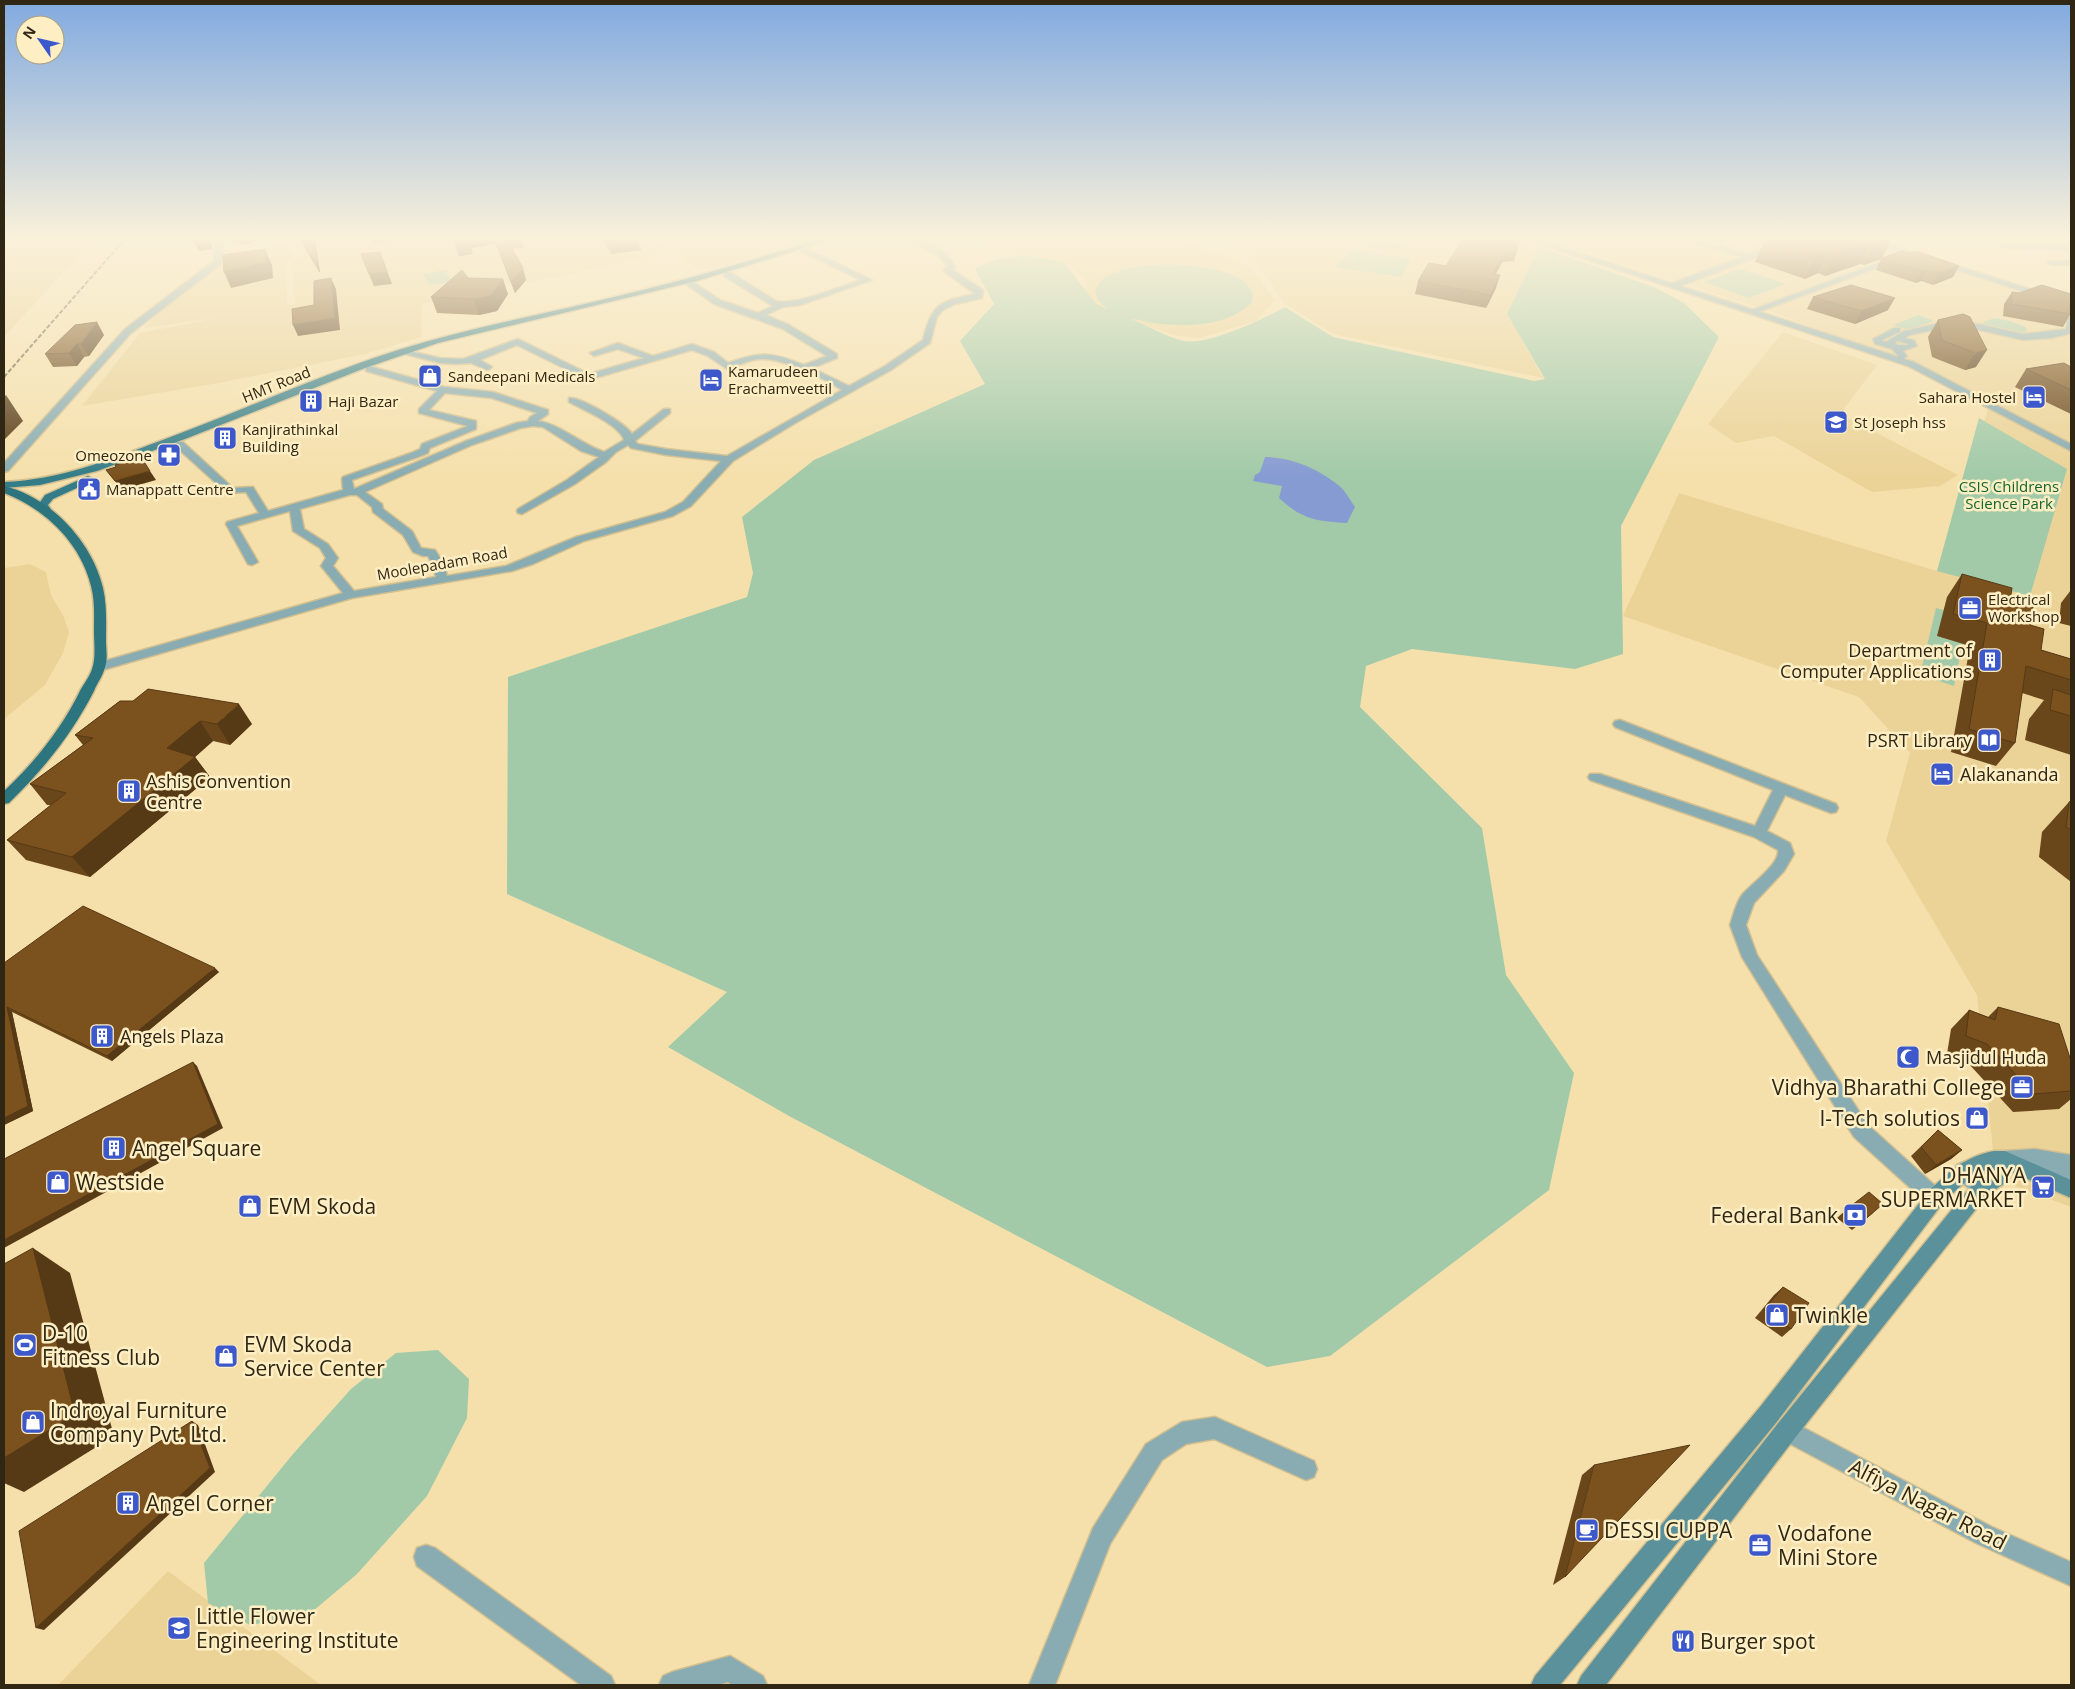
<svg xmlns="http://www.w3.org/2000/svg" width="2075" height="1689" font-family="'Open Sans',sans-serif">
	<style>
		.built { fill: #ebd398 }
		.green { fill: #a2caa8 }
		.water { fill: #879bd3 }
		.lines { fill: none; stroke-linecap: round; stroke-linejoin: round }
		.minor-casing { stroke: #d1bf90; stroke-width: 3 }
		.tertiary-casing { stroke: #d1bf90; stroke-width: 3 }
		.secondary-casing { stroke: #d1bf90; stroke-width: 3 }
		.primary-casing { stroke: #d1bf90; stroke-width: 3 }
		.trunk-casing { stroke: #d1bf90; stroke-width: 3 }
		.minor { fill: #89acb2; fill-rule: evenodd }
		.tertiary { fill: #89acb2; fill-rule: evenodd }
		.secondary { fill: #5b919a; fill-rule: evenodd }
		.primary { fill: #347d88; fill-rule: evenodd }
		.trunk { fill: #2c747e; fill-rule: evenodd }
		.rail { stroke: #6f6344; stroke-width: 2; stroke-dasharray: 4.5 2; stroke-linecap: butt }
		.wall { fill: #6a471a }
		.shaded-wall { fill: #563915 }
		.building { fill: #7b521e; stroke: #563915 }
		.labels { text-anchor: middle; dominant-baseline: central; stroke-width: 5; stroke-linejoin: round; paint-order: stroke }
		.far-poi-label { font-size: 15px; fill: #2f2713; stroke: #feeec4; text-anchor: start }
		.far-street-label { font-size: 15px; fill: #2f2713; stroke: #feeec4 }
		.far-park-label { font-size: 15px; fill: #12652d; stroke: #feeec4 }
		.poi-label { font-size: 18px; fill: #2f2713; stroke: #feeec4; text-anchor: start }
		.near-poi-label { font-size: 21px; fill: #2f2713; stroke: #feeec4; text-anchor: start }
		.near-street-label { font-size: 21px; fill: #2f2713; stroke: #feeec4 }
	</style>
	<rect width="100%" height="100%" fill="#f5e0ac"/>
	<!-- built -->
	<g class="built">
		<polygon points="4,240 93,240 4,337"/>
		<polygon points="287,240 656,240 664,253 567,275 456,295 422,304 421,337 365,354 213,384 82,406 140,333 216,318 144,328 166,307 222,263 226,254 289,244 294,255 286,262 287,305 295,304 292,262 302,255"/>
		<polygon points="667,240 808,240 777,251 701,270 685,261"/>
		<polygon points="983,240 1184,240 1250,267 1275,300 1256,321 1199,338 1177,336 1104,312 1083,294 1086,280 1072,266 998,252 980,243"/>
		<polygon points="1225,240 1518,240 1539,247 1507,314 1543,378 1333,334 1285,304 1253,256"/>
		<polygon points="1547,240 1861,240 2071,305 2071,1207 1996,1179 1977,995 1886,841 1910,753 1859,697 1623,616 1679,493 1937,571 1989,406 1907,363 1772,312"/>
		<polygon points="1783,332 1877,365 1840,414 1958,475 1940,486 1872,492 1774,436 1736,443 1708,424"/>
		<polygon points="30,564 46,572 51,595 64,617 69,632 63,653 45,685 4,719 4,568"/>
		<polygon points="168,1571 321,1685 58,1685"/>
	</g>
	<!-- green -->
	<g class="green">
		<polygon points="1362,240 1385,240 1405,244 1397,251 1357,243"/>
		<path d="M 1539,247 L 1654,287 L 1684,303 L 1719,337 L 1621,526 L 1623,654 L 1575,669 L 1412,649 L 1366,666 L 1360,707 L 1482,828 L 1506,975 L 1574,1073 L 1549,1190 L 1330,1356 L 1267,1367 L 789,1116 L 668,1047 L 727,992 L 507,894 L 508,677 L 747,597 L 753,573 L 742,517 L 814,460 L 985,384 L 960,341 L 994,304 L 975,269 C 1006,250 1030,256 1064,262 L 1096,304 L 1107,309 L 1098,300 L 1095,290 C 1097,287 1099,283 1102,280 C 1127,257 1220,261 1246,283 C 1248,286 1251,290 1253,293 L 1252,302 C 1228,327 1186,327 1153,323 C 1146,322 1138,319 1131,319 C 1146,325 1169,338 1184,341 C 1208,346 1263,319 1285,307 L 1333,337 L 1534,381 L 1545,379 L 1507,314 Z"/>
		<polygon points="1352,250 1411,259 1401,277 1335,267"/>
		<polygon points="1740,269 1786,284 1749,298 1704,282"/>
		<polygon points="445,270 452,282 429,285 423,274"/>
		<polygon points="1919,315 1934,321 1908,330 1893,325"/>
		<polygon points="1994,318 2010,321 2026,327 2027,333 1990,327 1982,323"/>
		<polygon points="1979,418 2067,469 2030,596 1937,571"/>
		<polygon points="1936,608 1968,617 1954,686 1920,675"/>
		<polygon points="438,1350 469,1379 467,1418 427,1496 357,1574 307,1616 250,1625 208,1603 204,1563 293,1454 351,1389 396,1353"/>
	</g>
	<!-- water -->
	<path class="water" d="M 1265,457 C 1291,457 1319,469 1338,485 C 1345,490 1350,500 1355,507 L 1347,523 C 1316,521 1303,520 1279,498 L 1282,486 L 1253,481 L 1255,475 L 1260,472 Z"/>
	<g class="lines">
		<!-- minor casing -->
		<g class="minor-casing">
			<g id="minor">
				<path d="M 911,240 C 927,239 949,252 955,267 L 953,270 L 983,290 L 982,298 L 955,304 L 943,310 L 937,317 L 930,343 L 891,370 L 797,422 L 733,461 L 691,506 L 673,516 L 584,541 L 533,564 L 512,571 L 352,598 L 99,671 L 93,667 L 94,664 L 343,593 L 321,566 L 326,558 L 320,548 L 293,531 L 290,511 L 237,526 L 258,562 L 252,565 L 248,564 L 226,524 L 227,522 L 259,513 L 246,492 L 227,493 L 175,446 L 175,442 L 183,442 L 233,488 L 253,487 L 268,511 L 343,490 L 342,479 L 343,477 L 411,453 L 420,449 L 422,444 L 468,426 L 419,413 L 419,409 L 437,391 L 366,371 L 366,367 L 369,366 L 444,387 L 493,392 L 548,410 L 548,414 L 538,421 C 560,424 581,444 604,452 L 624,440 C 619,424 583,410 569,402 L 569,398 C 580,396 627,424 632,434 L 664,409 L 670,409 L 670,413 L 635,441 L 638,444 L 666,449 L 727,456 L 842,390 C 824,378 783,358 761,359 C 750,359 738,366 727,369 L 708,356 L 692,350 L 588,380 L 517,345 L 480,360 L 492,367 L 488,370 L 471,363 L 456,364 L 440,363 L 405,354 L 409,351 L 440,358 L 463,359 L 518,339 L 589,374 L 644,358 L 618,349 L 594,356 L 590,353 L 618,343 L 653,356 L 692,344 L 714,352 L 728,363 C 762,351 771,352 804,365 L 827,356 L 783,329 L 714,304 L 686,284 L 693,282 L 720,300 L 758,313 L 773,306 L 724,276 L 724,272 L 730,272 L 776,301 C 795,306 841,286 861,280 L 802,252 L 802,248 L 805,248 L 872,280 L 800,305 L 783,307 L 766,315 L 789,325 L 837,354 L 837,358 L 812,368 L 849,386 L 885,366 L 923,340 C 932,303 940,301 975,294 L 945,272 L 944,270 L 947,267 C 941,252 922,249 911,240 ZM 445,393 L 492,398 L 537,413 L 530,417 L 528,421 L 516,423 L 466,441 L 354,489 L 352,480 L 418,457 L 428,453 L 430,448 L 476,429 L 476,421 L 429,410 ZM 533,426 L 543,427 L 581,451 L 599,457 L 567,480 L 518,509 L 517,511 L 518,513 L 522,514 L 575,484 L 606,462 L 616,452 L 628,445 L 631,448 L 666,455 L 721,461 L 683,502 L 665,512 L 576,537 L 506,566 L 447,576 L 444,564 L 435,550 L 421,548 L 412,531 L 383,509 L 382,504 L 365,492 L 472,445 L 521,428 ZM 350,495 L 357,495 L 372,507 L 373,512 L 403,535 L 413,552 L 423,556 L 428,556 L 432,564 L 436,577 L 354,591 L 333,566 L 338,558 L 328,544 L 304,529 L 300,509 Z"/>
				<polygon points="1687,240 1698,240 1748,254 1780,240 1790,240 1752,259 1678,287 1672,287 1672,283 1742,257"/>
				<polygon points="2002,244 2071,246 2071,250 2005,248 2001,246"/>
				<polygon points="1894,257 1901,259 1756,313 1749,311"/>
				<polygon points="2049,261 2071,261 2071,265 2052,265 2048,263"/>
				<path d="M 2068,317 L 2071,317 L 2071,333 L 2052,338 L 2023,340 L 1979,330 L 1948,327 L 1910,335 L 1905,338 L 1914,340 L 1917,346 L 1903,351 L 1907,356 L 1899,363 L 1895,360 L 1898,356 L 1892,349 L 1875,344 L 1873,339 L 1894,328 L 1900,328 L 1900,332 L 1882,340 L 1886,342 L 1904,331 L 1948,321 L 1979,324 L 2023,334 L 2066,329 ZM 1898,341 L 1908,344 L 1908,345 L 1898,345 L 1895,343 Z"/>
				<path d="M 1620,720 L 1836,804 L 1838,808 L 1836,812 L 1831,813 L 1785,795 L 1767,831 L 1790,843 L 1794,854 L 1784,871 L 1754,903 L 1746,925 L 1757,955 L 1868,1125 L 1942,1192 L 1945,1198 L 1942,1204 L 1935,1207 L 1928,1204 L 1854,1137 L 1742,957 L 1730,925 C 1733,916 1736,903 1742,895 C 1751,884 1780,864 1778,850 L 1754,837 L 1590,780 L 1588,777 L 1590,774 L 1600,774 L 1755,826 L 1773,790 L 1615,727 L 1613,724 L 1615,721 Z"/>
				<polygon points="1215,1417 1314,1461 1317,1469 1314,1477 1306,1480 1214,1439 1186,1444 1162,1460 1110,1544 1055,1685 1029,1685 1093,1528 1146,1444 1182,1422"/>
				<polygon points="1787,1419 1992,1527 2071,1562 2071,1586 1976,1543 1779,1438 1776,1430 1779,1422"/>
				<polygon points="426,1545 435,1548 611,1676 615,1685 581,1685 417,1566 414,1557 417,1548"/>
				<polygon points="730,1656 763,1676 767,1685 732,1685 728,1682 717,1685 659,1685 663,1676 672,1672"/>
			</g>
		</g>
		<!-- tertiary casing -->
		<g class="tertiary-casing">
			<g id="tertiary">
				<polygon points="213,240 221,240 224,243 221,264 131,333 8,471 4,472 4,463 125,329 214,261 216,243"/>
				<polygon points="1528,240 1539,240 1914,362 2071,444 2071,451 1908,366"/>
				<polygon points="1864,240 1875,240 2071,302 2071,307"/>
				<polygon points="2035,1149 2071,1155 2071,1188 2039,1178 2036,1172 2039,1167 2005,1169 1998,1166 1995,1160 1998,1154 2005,1151"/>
				<path d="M 1964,1162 C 1975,1166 1988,1176 1993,1187 L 1990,1193 L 1983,1196 C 1972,1192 1959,1182 1954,1171 L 1957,1165 Z"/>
			</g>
		</g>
		<!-- secondary casing -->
		<g class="secondary-casing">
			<path id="secondary" d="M 1994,1151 L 2005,1151 L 2071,1180 L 2071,1198 L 2011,1172 L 2008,1181 L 1990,1193 L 1976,1209 L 1795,1438 L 1606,1685 L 1577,1685 L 1581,1676 L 1779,1422 L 1962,1197 L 1976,1181 L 1993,1168 C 1972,1172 1957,1190 1942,1204 L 1776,1423 L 1560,1685 L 1531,1685 L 1535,1676 L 1760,1407 L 1928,1192 C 1948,1172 1966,1156 1994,1151 Z"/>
		</g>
		<!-- primary casing -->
		<g class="primary-casing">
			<g id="primary">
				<path d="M 814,240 L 825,240 L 792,252 L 697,281 L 438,343 L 365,368 L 185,439 L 97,471 L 40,485 L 4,488 L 4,482 C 59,480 108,460 160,441 C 239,412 317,376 398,350 C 464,329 530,317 597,301 C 670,284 743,264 814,240 Z"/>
				<polygon points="88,476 93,479 92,481 53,499 48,505 52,511 51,513 43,513 38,505 45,495"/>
			</g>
		</g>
		<!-- trunk casing -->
		<g class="trunk-casing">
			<path id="trunk" d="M 4,486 C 50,497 92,541 103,588 C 107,605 106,623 106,641 C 106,649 108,659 105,667 C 103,676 97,683 94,691 C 72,734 43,770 9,803 L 4,804 L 4,791 C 36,761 62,728 81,689 C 85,682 90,676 92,669 C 96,658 94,643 94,631 C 94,616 95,601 91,586 C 80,542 45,509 4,493 Z"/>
		</g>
		<!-- minor -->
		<use href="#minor" class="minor"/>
		<!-- tertiary -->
		<use href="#tertiary" class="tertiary"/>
		<!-- secondary -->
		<use href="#secondary" class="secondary"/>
		<!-- primary -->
		<use href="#primary" class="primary"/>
		<!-- trunk -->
		<use href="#trunk" class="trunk"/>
		<!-- rail -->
		<polyline class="rail" points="4,377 124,240"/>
	</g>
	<!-- wall -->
	<g class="wall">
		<polygon points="228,240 260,240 245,245"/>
		<polygon points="300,240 315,240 320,272 319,272"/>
		<polygon points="454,240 521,240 523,247 512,249 526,280 515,293 496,244 471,248 473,254 459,256"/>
		<polygon points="603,240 638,240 641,250 611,254"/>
		<polygon points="1462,240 1520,240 1518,245 1516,246 1518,248 1514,261 1502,262 1496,274 1496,288 1486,308 1415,294 1418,281 1446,266"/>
		<polygon points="1711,240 1725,240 1720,242"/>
		<polygon points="1765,240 1891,240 1882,258 1959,266 1953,277 1933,285 1921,281 1916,283 1876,270 1881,259 1864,265 1860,264 1825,276 1818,273 1805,279 1755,262"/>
		<polygon points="468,278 508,294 497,311 479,315 437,313 431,297"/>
		<polygon points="2012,292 2019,293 2071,294 2071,313 2063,327 2003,316 2004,304"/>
		<polygon points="1813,297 1888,310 1855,324 1807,309"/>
		<polygon points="1970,317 1976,367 1965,370 1932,357 1928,337 1938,320"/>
		<polygon points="104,335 89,356 84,357 77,366 53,367 45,354"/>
		<polygon points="2071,367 2071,414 2015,387 2026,369"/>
		<polygon points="1962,574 2010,601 2030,625 2041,650 2071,659 2071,755 2025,740 2029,719 2044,700 2022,693 2015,743 1996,766 1951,752 1970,646 1937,636 1947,597"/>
		<polygon points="2071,590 2071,626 2059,623 2061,603"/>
		<polygon points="120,701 252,724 230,745 213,741 195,757 210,777 90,877 26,860 7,840 51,805 47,805 30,784 83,745 75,735"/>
		<polygon points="2071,801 2071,882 2039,857 2042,832 2069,802"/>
		<polygon points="4,963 219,972 112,1061 12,1012 33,1111 4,1125"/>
		<polygon points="1998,1007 2071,1061 2071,1099 2059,1109 2013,1112 1968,1063 1947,1054 1951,1029 1969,1010 1988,1017"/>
		<polygon points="1938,1130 1962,1150 1951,1159 1925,1174 1911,1156"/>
		<polygon points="1847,1209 1873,1213 1852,1230 1837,1218"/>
		<polygon points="1783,1287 1791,1329 1782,1337 1755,1318 1774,1295"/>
		<polygon points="1594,1465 1565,1577 1553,1585 1582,1475"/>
	</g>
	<!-- shaded-wall -->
	<g class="shaded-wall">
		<polygon points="243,240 260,240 245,245"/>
		<polygon points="313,240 315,240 320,272 319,272 316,264"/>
		<polygon points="373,240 397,240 375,243"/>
		<polygon points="468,240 495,240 496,244 471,248 473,254 459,256 455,245"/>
		<polygon points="507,240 521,240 523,247 510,249"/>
		<polygon points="613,240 638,240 641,250 611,254 608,241"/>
		<polygon points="1508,240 1520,240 1518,245 1511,249 1506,249 1502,262 1489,287 1493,274"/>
		<polygon points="1882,240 1891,240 1882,258 1864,265 1875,242"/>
		<polygon points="210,241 213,249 199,251 195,244"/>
		<polygon points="1871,241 1860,264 1825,276 1836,253"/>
		<polygon points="265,249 272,265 273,278 231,288 224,272"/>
		<polygon points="1829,250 1818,273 1805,279 1815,255"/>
		<polygon points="380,252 392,284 374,286 369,274"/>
		<polygon points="1959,266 1953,277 1933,285 1939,273"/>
		<polygon points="523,268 526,280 515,293 511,282"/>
		<polygon points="1927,269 1921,281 1916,283 1922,272"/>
		<polygon points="1500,275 1496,288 1486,308 1490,295"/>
		<polygon points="331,278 336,289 340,330 298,336 293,325 335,318"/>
		<polygon points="503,279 508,294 497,311 479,315 474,299"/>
		<polygon points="1895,298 1888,310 1855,324 1861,311"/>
		<polygon points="97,322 104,335 89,356 81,344"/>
		<polygon points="77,344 84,357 77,366 69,353"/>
		<polygon points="1987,350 1976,367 1965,370 1975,353"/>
		<polygon points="6,395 23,421 4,440 4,397"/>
		<polygon points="150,471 156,480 121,490 115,481"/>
		<polygon points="239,704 252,724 230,745 217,724"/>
		<polygon points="200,721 213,741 195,757 210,777 90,877 72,857 167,748"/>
		<polygon points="215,968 219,972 112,1061 107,1056"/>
		<polygon points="7,1007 12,1012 33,1111 4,1125"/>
		<polygon points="193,1062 197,1066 223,1128 4,1248 4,1240"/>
		<polygon points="1962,1150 1951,1159 1925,1174 1936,1165"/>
		<polygon points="33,1248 70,1273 114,1436 24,1492 4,1483 4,1458"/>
		<polygon points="192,1421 198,1425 215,1472 44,1630 36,1628"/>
	</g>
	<!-- building -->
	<g class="building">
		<polygon points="193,240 209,240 210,241 195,244"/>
		<polygon points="301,240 313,240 317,264 316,264"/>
		<polygon points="454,240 469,240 470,243 455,245"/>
		<polygon points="495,240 507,240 523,268 511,282"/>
		<polygon points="1462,240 1508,240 1518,248 1506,249 1493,274 1500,275 1490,295 1418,281 1429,263 1446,266"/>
		<polygon points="1767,240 1882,240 1875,242 1871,241 1836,253 1829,250 1815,255"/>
		<polygon points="265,249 266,262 224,272 223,255"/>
		<polygon points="1901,251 1911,253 1917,251 1959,266 1939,273 1927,269 1922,272 1882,258"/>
		<polygon points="380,252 387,272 369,274 361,254"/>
		<polygon points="462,270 468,278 503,279 491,296 474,299 431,297"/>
		<polygon points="331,278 335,318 293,325 292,309 314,305 314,281"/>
		<polygon points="1851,285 1895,298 1861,311 1813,297"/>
		<polygon points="2042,285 2071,294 2071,303 2070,304 2070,314 2011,304 2012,292 2019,293"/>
		<polygon points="1963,314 1970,317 1987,350 1975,353 1942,340 1938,320"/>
		<polygon points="97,322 81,344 77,344 69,353 45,354 75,325"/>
		<polygon points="2064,363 2071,367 2071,390 2026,369"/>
		<polygon points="141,457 150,471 115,481 106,470 116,467 115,465"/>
		<polygon points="1962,574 2012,588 2010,601 2033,607 2030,625 2044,629 2041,650 2071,659 2071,680 2026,666 2015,743 1969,729 1987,623 1953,614"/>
		<polygon points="148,689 239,704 217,724 200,721 167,748 195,757 72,857 7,840 66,793 30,784 93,738 75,735 120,701 133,701"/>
		<polygon points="2053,689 2071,695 2071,716 2050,710"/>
		<polygon points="2071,801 2071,830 2066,827 2069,802"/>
		<polygon points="83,906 215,968 107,1056 7,1007 28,1106 4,1118 4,963"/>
		<polygon points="1998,1007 2059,1024 2071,1061 2071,1091 2034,1094 1987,1044 1966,1036 1969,1010 1995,1020"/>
		<polygon points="193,1062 218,1124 4,1240 4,1159"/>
		<polygon points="1938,1130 1962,1150 1936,1165 1921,1147"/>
		<polygon points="1869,1192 1883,1204 1862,1222 1847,1209"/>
		<polygon points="33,1248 75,1414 4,1458 4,1264"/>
		<polygon points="1783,1287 1809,1303 1791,1329 1764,1310"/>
		<polygon points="192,1421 210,1468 36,1628 19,1531"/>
		<polygon points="1690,1445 1565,1577 1594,1465"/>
	</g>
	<!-- sky -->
	<linearGradient id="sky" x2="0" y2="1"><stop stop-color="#81aae0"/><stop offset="0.5" stop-color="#faf1da"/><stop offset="1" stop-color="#faf1da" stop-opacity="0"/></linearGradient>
	<rect width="2075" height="476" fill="url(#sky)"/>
	<!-- icons -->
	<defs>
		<g id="shop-square" transform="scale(1.25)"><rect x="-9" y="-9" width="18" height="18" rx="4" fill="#3d58cb" stroke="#feeec4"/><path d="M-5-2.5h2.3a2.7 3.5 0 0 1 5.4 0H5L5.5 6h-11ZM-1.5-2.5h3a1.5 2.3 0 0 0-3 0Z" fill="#fff"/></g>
		<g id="hotel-square" transform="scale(1.25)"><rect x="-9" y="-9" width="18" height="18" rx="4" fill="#3d58cb" stroke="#feeec4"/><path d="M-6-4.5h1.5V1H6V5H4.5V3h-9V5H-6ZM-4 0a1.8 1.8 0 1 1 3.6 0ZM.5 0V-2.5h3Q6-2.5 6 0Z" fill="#fff"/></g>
		<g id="building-square" transform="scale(1.25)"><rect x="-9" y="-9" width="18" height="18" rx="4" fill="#3d58cb" stroke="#feeec4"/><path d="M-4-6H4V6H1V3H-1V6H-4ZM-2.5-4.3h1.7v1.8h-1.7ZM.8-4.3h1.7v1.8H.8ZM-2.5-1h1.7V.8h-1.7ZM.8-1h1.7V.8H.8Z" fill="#fff"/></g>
		<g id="school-square" transform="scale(1.25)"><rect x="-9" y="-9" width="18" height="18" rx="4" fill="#3d58cb" stroke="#feeec4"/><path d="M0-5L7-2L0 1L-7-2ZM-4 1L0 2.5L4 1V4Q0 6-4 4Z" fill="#fff"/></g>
		<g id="pharmacy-square" transform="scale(1.25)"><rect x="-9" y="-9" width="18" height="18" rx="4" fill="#3d58cb" stroke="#feeec4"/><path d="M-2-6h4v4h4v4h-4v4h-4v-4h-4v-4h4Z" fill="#fff"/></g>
		<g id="civic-square" transform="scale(1.25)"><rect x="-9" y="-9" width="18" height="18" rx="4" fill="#3d58cb" stroke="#feeec4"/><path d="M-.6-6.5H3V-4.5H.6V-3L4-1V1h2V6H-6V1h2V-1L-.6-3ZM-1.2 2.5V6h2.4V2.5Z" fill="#fff"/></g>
		<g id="office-square" transform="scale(1.25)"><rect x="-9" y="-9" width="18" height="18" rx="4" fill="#3d58cb" stroke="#feeec4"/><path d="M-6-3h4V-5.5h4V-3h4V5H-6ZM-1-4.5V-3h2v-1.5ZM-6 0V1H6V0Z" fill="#fff"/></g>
		<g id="library-square" transform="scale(1.25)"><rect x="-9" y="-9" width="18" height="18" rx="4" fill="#3d58cb" stroke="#feeec4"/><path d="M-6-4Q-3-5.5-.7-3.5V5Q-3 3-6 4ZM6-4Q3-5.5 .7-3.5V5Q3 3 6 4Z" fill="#fff"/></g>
		<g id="mosque-square" transform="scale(1.25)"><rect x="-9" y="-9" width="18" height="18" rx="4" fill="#3d58cb" stroke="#feeec4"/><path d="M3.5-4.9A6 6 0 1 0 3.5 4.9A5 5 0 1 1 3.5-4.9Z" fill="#fff"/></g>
		<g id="supermarket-square" transform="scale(1.25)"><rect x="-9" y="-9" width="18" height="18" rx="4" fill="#3d58cb" stroke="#feeec4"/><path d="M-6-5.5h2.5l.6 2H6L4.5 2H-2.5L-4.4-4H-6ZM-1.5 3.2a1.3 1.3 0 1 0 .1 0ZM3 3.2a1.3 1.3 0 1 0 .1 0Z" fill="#fff"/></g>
		<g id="bank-square" transform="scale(1.25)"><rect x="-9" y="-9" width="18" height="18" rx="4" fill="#3d58cb" stroke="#feeec4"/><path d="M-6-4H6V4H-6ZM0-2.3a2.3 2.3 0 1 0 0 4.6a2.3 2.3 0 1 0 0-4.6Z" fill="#fff"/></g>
		<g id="stadium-square" transform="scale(1.25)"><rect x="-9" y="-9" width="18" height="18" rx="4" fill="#3d58cb" stroke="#feeec4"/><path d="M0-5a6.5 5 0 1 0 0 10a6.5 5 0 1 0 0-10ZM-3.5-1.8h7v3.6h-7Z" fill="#fff"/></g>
		<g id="cafe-square" transform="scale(1.25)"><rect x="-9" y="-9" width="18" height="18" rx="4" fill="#3d58cb" stroke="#feeec4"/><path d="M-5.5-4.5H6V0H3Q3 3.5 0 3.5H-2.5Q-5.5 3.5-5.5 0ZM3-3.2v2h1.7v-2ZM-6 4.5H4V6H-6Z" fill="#fff"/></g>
		<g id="university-square" transform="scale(1.25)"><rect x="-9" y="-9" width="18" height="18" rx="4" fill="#3d58cb" stroke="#feeec4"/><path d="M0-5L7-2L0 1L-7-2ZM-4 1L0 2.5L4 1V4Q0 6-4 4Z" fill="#fff"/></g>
		<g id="restaurant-square" transform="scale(1.25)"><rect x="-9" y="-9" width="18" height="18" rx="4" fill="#3d58cb" stroke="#feeec4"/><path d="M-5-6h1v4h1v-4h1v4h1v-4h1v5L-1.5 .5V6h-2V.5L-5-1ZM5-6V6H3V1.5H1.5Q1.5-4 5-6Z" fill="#fff"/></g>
	</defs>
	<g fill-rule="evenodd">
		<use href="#shop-square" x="430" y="376"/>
		<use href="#hotel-square" x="711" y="380"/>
		<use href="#hotel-square" x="2034" y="397"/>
		<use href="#building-square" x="311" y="401"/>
		<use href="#school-square" x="1836" y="422"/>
		<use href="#building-square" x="225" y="438"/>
		<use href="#pharmacy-square" x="169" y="455"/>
		<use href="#civic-square" x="89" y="489"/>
		<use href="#office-square" x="1970" y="608"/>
		<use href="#building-square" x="1990" y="660"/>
		<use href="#library-square" x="1989" y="740"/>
		<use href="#hotel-square" x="1942" y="774"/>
		<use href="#building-square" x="129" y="791"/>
		<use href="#building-square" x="102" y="1036"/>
		<use href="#mosque-square" x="1908" y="1057"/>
		<use href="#office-square" x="2022" y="1087"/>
		<use href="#shop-square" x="1977" y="1118"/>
		<use href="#building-square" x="114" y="1148"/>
		<use href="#shop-square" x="58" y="1182"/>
		<use href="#supermarket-square" x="2043" y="1187"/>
		<use href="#shop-square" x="250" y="1206"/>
		<use href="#bank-square" x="1855" y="1215"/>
		<use href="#shop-square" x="1777" y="1315"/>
		<use href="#stadium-square" x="25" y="1345"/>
		<use href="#shop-square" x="226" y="1356"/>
		<use href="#shop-square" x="33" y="1422"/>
		<use href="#building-square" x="128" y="1503"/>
		<use href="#cafe-square" x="1587" y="1530"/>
		<use href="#office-square" x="1760" y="1545"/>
		<use href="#university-square" x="179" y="1628"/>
		<use href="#restaurant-square" x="1683" y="1641"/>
	</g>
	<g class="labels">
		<!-- far-poi labels -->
		<g class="far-poi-label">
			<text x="728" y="371">Kamarudeen<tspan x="728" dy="17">Erachamveettil</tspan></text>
			<text x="448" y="376">Sandeepani Medicals</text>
			<text x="2016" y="397" text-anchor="end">Sahara Hostel</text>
			<text x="328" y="401">Haji Bazar</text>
			<text x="1854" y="422">St Joseph hss</text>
			<text x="242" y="429">Kanjirathinkal<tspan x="242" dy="17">Building</tspan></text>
			<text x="152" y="455" text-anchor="end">Omeozone</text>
			<text x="106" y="489">Manappatt Centre</text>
			<text x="1988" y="599">Electrical<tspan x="1988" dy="17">Workshop</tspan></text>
		</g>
		<!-- far-street labels -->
		<g class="far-street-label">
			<text transform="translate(276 384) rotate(-22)">HMT Road</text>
			<text transform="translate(442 563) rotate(-10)">Moolepadam Road</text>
		</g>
		<!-- far-park labels -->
		<g class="far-park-label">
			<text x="2009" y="486">CSIS Childrens<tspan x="2009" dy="17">Science Park</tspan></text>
		</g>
		<!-- poi labels -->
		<g class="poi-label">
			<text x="1972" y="650" text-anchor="end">Department of<tspan x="1972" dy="21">Computer Applications</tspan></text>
			<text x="1972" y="740" text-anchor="end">PSRT Library</text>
			<text x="1960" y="774">Alakananda</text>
			<text x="146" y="781">Ashis Convention<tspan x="146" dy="21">Centre</tspan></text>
			<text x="120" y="1036">Angels Plaza</text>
			<text x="1926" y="1057">Masjidul Huda</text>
		</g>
		<!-- near-poi labels -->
		<g class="near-poi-label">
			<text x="2004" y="1087" text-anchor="end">Vidhya Bharathi College</text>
			<text x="1960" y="1118" text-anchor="end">I-Tech solutios</text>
			<text x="132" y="1148">Angel Square</text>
			<text x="2026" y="1175" text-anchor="end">DHANYA<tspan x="2026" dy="24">SUPERMARKET</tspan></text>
			<text x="76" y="1182">Westside</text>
			<text x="268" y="1206">EVM Skoda</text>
			<text x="1838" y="1215" text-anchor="end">Federal Bank</text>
			<text x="1794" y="1315">Twinkle</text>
			<text x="42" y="1333">D-10<tspan x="42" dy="24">Fitness Club</tspan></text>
			<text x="244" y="1344">EVM Skoda<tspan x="244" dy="24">Service Center</tspan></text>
			<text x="50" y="1410">Indroyal Furniture<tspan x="50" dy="24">Company Pvt. Ltd.</tspan></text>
			<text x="146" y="1503">Angel Corner</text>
			<text x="1604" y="1530">DESSI CUPPA</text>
			<text x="1778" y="1533">Vodafone<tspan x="1778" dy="24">Mini Store</tspan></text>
			<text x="196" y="1616">Little Flower<tspan x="196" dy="24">Engineering Institute</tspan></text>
			<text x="1700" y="1641">Burger spot</text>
		</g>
		<!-- near-street labels -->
		<g class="near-street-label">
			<text transform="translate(1928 1504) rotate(27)">Alfiya Nagar Road</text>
		</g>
	</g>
	<!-- border -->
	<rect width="2075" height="1689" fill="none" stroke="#2f2713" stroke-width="10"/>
	<!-- north arrow -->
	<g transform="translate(40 40) rotate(304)"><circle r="24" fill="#feeec4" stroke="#ab9e7d"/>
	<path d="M0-4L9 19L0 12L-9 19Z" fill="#3d58cb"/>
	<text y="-8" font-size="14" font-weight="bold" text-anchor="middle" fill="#2f2713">N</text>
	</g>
</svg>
